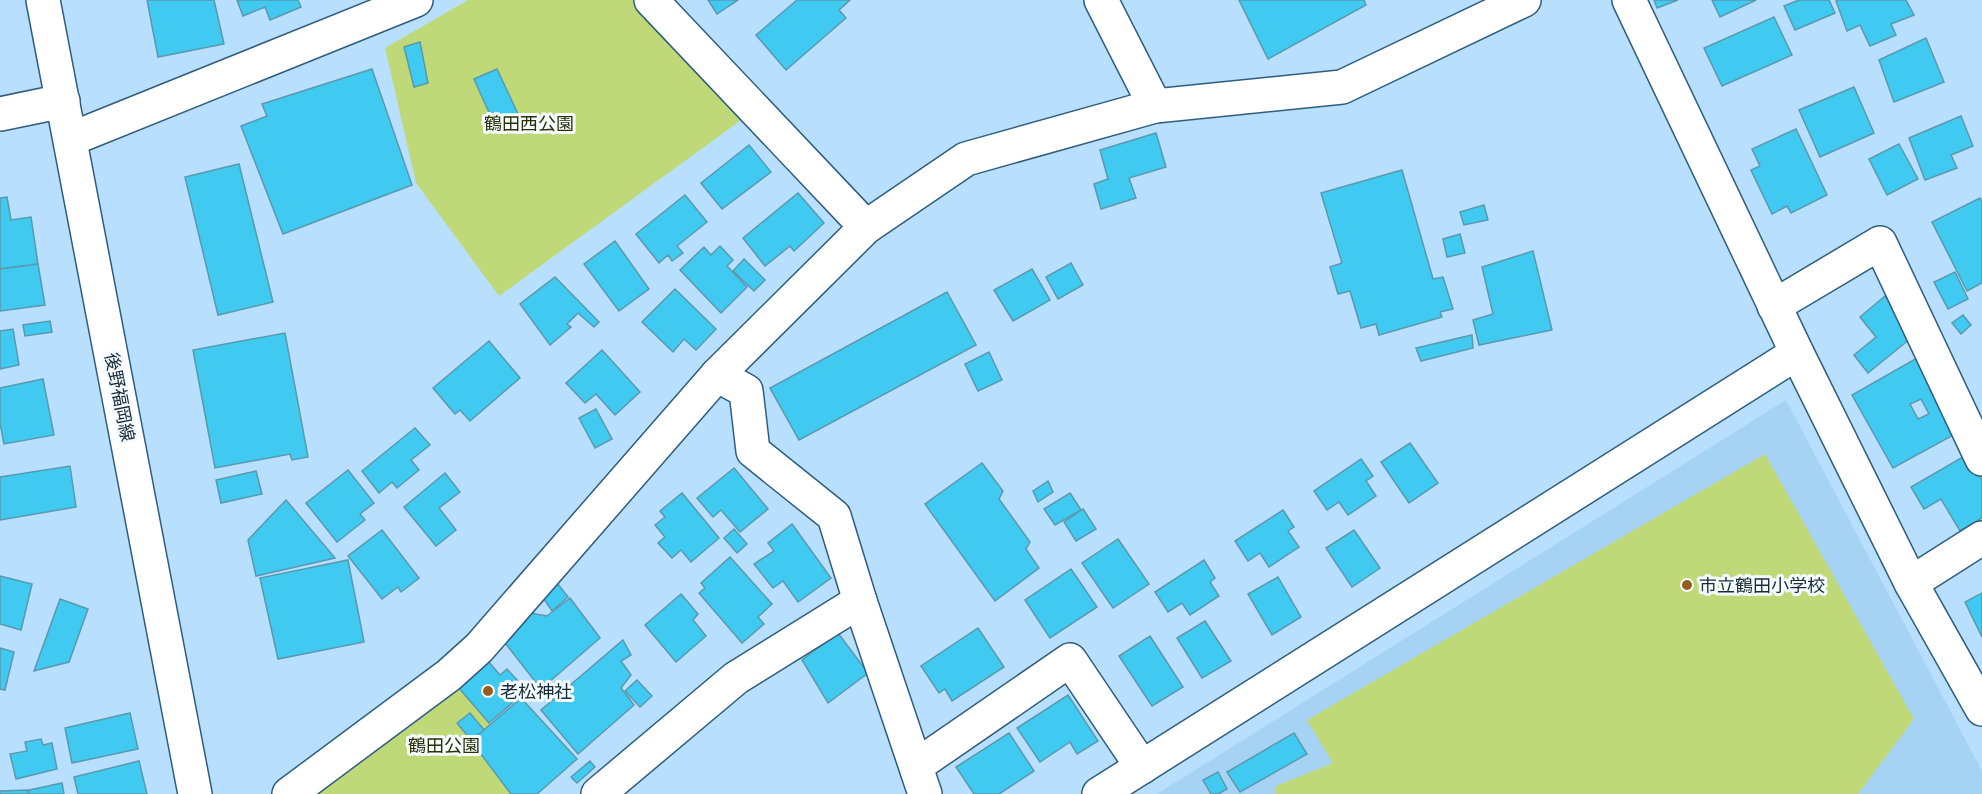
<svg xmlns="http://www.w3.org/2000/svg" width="1982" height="794" font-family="'PT Sans','Noto Sans JP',sans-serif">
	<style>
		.built { fill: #a6d2f3 }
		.green { fill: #bfd979 }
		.building { fill: #41caf1; stroke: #5899ae; stroke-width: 1.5; fill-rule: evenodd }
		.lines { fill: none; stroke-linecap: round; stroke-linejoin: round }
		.street-casing { stroke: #2f5d7e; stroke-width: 36 }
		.secondary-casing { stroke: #2f5d7e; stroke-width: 36 }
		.street { stroke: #fff; stroke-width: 33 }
		.secondary { stroke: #fff; stroke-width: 33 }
		.poi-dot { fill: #985c1e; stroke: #f6fbff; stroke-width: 2 }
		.labels { text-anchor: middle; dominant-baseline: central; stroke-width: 6; stroke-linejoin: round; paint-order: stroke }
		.park-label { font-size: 18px; fill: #283107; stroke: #f6fbff }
		.street-label { font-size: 18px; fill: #172b39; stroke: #f6fbff }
		.poi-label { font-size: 18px; fill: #172b39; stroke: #f6fbff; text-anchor: start }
	</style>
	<rect width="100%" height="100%" fill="#b8dffd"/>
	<!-- built -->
	<polygon class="built" points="1786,400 1982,771 1982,794 1157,794"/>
	<!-- green -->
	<g class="green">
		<polygon points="468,0 651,0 755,110 499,296 416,183 385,48"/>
		<polygon points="1765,454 1914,719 1858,794 1275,794 1276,786 1333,763 1307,720"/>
		<polygon points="452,680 489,723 518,794 289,794"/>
	</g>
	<!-- building -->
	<g class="building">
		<polygon points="147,0 214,0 224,44 158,57"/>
		<polygon points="237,0 298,0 301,7 270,20 265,7 243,16"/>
		<polygon points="708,0 738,0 717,14"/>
		<polygon points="797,0 850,0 839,10 846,18 786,70 756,35"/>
		<polygon points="1239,0 1364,0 1366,5 1268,59"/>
		<polygon points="1654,0 1678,0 1657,8"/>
		<polygon points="1712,0 1756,0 1720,17"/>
		<polygon points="1799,0 1829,0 1835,13 1795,30 1784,6"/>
		<polygon points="1838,0 1906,0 1914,15 1891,24 1896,35 1870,46 1860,25 1847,31 1836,1"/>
		<polygon points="1774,17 1792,55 1722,86 1704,48"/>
		<polygon points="1926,38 1944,82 1894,102 1879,60"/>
		<polygon points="420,42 428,83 414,87 404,47"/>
		<polygon points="372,69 412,185 283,234 241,126 267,116 262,104"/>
		<polygon points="497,69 519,116 495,126 474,79"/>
		<polygon points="1854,87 1874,133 1820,157 1799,110"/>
		<polygon points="1961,116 1973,146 1951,155 1957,168 1925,180 1909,138"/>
		<polygon points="1796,129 1827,195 1791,213 1787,206 1772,214 1751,170 1760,166 1752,149"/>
		<polygon points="1156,133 1166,167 1129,178 1136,198 1101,209 1094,184 1108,179 1100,150"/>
		<polygon points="1899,144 1918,179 1887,195 1869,159"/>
		<polygon points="749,145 771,172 722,209 701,183"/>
		<polygon points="239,164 273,302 218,315 185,177"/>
		<polygon points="1402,170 1433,279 1443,277 1453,309 1440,312 1442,317 1379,335 1376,324 1361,328 1350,291 1338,294 1330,267 1342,263 1321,193"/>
		<polygon points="798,193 824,223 794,251 790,246 765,266 743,238"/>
		<polygon points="685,195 707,222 677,246 683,253 672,261 668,255 659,263 636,234"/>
		<polygon points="7,197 11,220 31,217 38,264 0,269 0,198"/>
		<polygon points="1980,198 1982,201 1982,283 1967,291 1932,222"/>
		<polygon points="1484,205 1488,220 1464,225 1460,212"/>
		<polygon points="1460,234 1465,253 1447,257 1443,239"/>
		<polygon points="615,241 649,289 619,311 584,264"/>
		<polygon points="720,246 733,260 727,266 747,287 721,313 680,270 704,247 711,255"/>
		<polygon points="1533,251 1552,330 1479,345 1473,320 1493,314 1482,267"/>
		<polygon points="744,259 765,280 754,291 733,271"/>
		<polygon points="1071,263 1083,285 1058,299 1046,277"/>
		<polygon points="38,264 45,305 0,311 0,269"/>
		<polygon points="1032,269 1050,300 1013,321 994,290"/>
		<polygon points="1955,272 1968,299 1948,309 1934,282"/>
		<polygon points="555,277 599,322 594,327 578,313 567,324 571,327 550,345 520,304"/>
		<polygon points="675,289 716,329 696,350 684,339 673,352 642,322"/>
		<polygon points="947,292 976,345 799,440 770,388"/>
		<polygon points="1885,296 1916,334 1868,373 1854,355 1876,337 1860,317"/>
		<polygon points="1963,315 1971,325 1961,334 1952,323"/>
		<polygon points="50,321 52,332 25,336 23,325"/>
		<polygon points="13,329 19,365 0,369 0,331"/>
		<polygon points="285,333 308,457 292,460 290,454 215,468 193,350"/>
		<polygon points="1472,335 1473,348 1421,361 1416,348"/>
		<polygon points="489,341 520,378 470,421 460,410 455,414 433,388"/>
		<polygon points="602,350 640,392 615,415 596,394 585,403 566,383"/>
		<polygon points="989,352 1002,380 978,391 965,364"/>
		<path d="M 1924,354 L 1957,433 L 1893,468 L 1852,395 ZM 1921,399 L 1929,414 L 1918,419 L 1910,404 Z"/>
		<polygon points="43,379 54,435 4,444 0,423 0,388"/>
		<polygon points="596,409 612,439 595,448 579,418"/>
		<polygon points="415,428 430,445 411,460 419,470 397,488 392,482 379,493 362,471"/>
		<polygon points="1410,443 1438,483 1409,503 1381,462"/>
		<polygon points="1968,454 1982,480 1982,518 1960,531 1941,499 1924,509 1911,487"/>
		<polygon points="1361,459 1373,476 1366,481 1376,496 1348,515 1339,502 1327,510 1314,491"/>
		<polygon points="982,463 1003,491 999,499 1030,542 1026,549 1039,568 995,601 925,504"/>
		<polygon points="70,466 76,507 0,520 0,477"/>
		<polygon points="734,468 768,509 740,532 721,510 713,517 697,498"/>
		<polygon points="348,470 374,503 360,514 365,520 337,542 306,503"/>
		<polygon points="256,471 262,494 221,503 216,480"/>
		<polygon points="445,473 460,492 439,508 456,530 436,546 404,507"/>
		<polygon points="1048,481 1053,492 1038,502 1033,491"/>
		<polygon points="682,493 719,538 691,562 681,550 672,558 658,543 665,537 655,525 665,517 660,511"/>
		<polygon points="1070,493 1081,510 1055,525 1044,509"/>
		<polygon points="286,500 335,558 256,576 248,540"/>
		<polygon points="1083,509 1096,529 1076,541 1064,522"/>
		<polygon points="1283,510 1294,527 1288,531 1299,547 1269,567 1260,553 1248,561 1235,541"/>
		<polygon points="792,524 831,578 798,602 783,581 773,588 754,564 774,551 768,543"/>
		<polygon points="734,529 747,544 737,553 724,538"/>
		<polygon points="382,530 419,578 401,592 398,587 382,599 348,556"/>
		<polygon points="1354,530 1380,568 1352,587 1326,548"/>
		<polygon points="1118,539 1149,584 1113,608 1082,563"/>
		<polygon points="730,557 772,604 758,617 764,624 742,643 699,593 705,588 701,583"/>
		<polygon points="348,560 364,642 278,659 260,578"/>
		<polygon points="1204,560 1215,578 1210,582 1219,596 1190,615 1182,603 1168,612 1155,592"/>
		<polygon points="1071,569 1097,607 1050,638 1025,600"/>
		<polygon points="550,574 568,597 552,611 535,586"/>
		<polygon points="0,576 32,584 21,630 0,624"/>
		<polygon points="1278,577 1301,617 1272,635 1248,594"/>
		<polygon points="1982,593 1982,637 1965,602"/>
		<polygon points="681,594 698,614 693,620 706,636 676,662 645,625"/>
		<polygon points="570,598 600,638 541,689 502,639 530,613 547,616"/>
		<polygon points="60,599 88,609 69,662 34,671"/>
		<polygon points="1205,621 1231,661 1202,678 1177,638"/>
		<polygon points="978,628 1004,667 952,701 945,689 939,693 921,666"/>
		<polygon points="838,633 868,673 828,703 802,660"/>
		<polygon points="1150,636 1183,687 1152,706 1119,656"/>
		<polygon points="623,640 631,655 621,661 631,675 621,688 634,705 578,754 541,710"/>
		<polygon points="0,648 14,652 5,690 0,689"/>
		<polygon points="482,654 500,675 507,669 517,680 511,685 520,696 489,723 452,680"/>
		<polygon points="637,680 652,696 640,707 625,691"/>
		<polygon points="1068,695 1098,741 1077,754 1070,742 1040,762 1017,728"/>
		<polygon points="521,698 577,759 537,794 511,794 471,741"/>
		<polygon points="130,713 138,749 72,763 65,728"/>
		<polygon points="470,713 484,730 471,740 457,723"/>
		<polygon points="1009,733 1034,771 999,794 974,794 956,767"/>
		<polygon points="1294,733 1307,754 1240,792 1227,772"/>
		<polygon points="41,739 43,745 52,743 57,769 16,779 10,754 27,751 25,742"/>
		<polygon points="139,761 147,794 78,794 74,777"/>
		<polygon points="590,761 595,767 577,783 571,777"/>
		<polygon points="1218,772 1227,789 1218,794 1211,794 1203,780"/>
		<polygon points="62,783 64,794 29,794 29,790"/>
		<polygon points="28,790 28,794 0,794 0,791"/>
	</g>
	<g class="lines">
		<!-- street casing -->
		<g class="street-casing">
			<g id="street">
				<polyline points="651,0 866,227"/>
				<polyline points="1101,0 1155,106"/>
				<polyline points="0,114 63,101"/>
				<polyline points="71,139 416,0"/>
				<polyline points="1774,306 1880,243 1982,459"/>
				<polyline points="1797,353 1911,583 1982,709"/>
				<polyline points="717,375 746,391 753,451 834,516 860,601 925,794"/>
				<polyline points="1911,583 1982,538"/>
				<polyline points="916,766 1070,660 1142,767"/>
				<polyline points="289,794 449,675 479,648 717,375 866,227 966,159 1155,106 1342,87 1524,0"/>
				<polyline points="598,794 736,678 860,601"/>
				<polyline points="1099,794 1797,353 1629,0"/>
			</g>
		</g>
		<!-- secondary casing -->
		<g class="secondary-casing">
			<polyline id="secondary" points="43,0 195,794"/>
		</g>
		<!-- street -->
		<use href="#street" class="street"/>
		<!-- secondary -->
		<use href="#secondary" class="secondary"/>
	</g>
	<!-- markers -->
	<g class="poi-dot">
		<circle cx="1687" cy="585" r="6"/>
		<circle cx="488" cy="691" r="6"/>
	</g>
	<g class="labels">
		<!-- park labels -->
		<g class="park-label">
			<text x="529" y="123">鶴田西公園</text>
			<text x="444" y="745">鶴田公園</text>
		</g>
		<!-- street labels -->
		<g class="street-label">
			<text transform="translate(120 397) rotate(79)">後野福岡線</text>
		</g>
		<!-- poi labels -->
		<g class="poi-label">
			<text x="1699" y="585">市立鶴田小学校</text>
			<text x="500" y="691">老松神社</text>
		</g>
	</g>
</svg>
